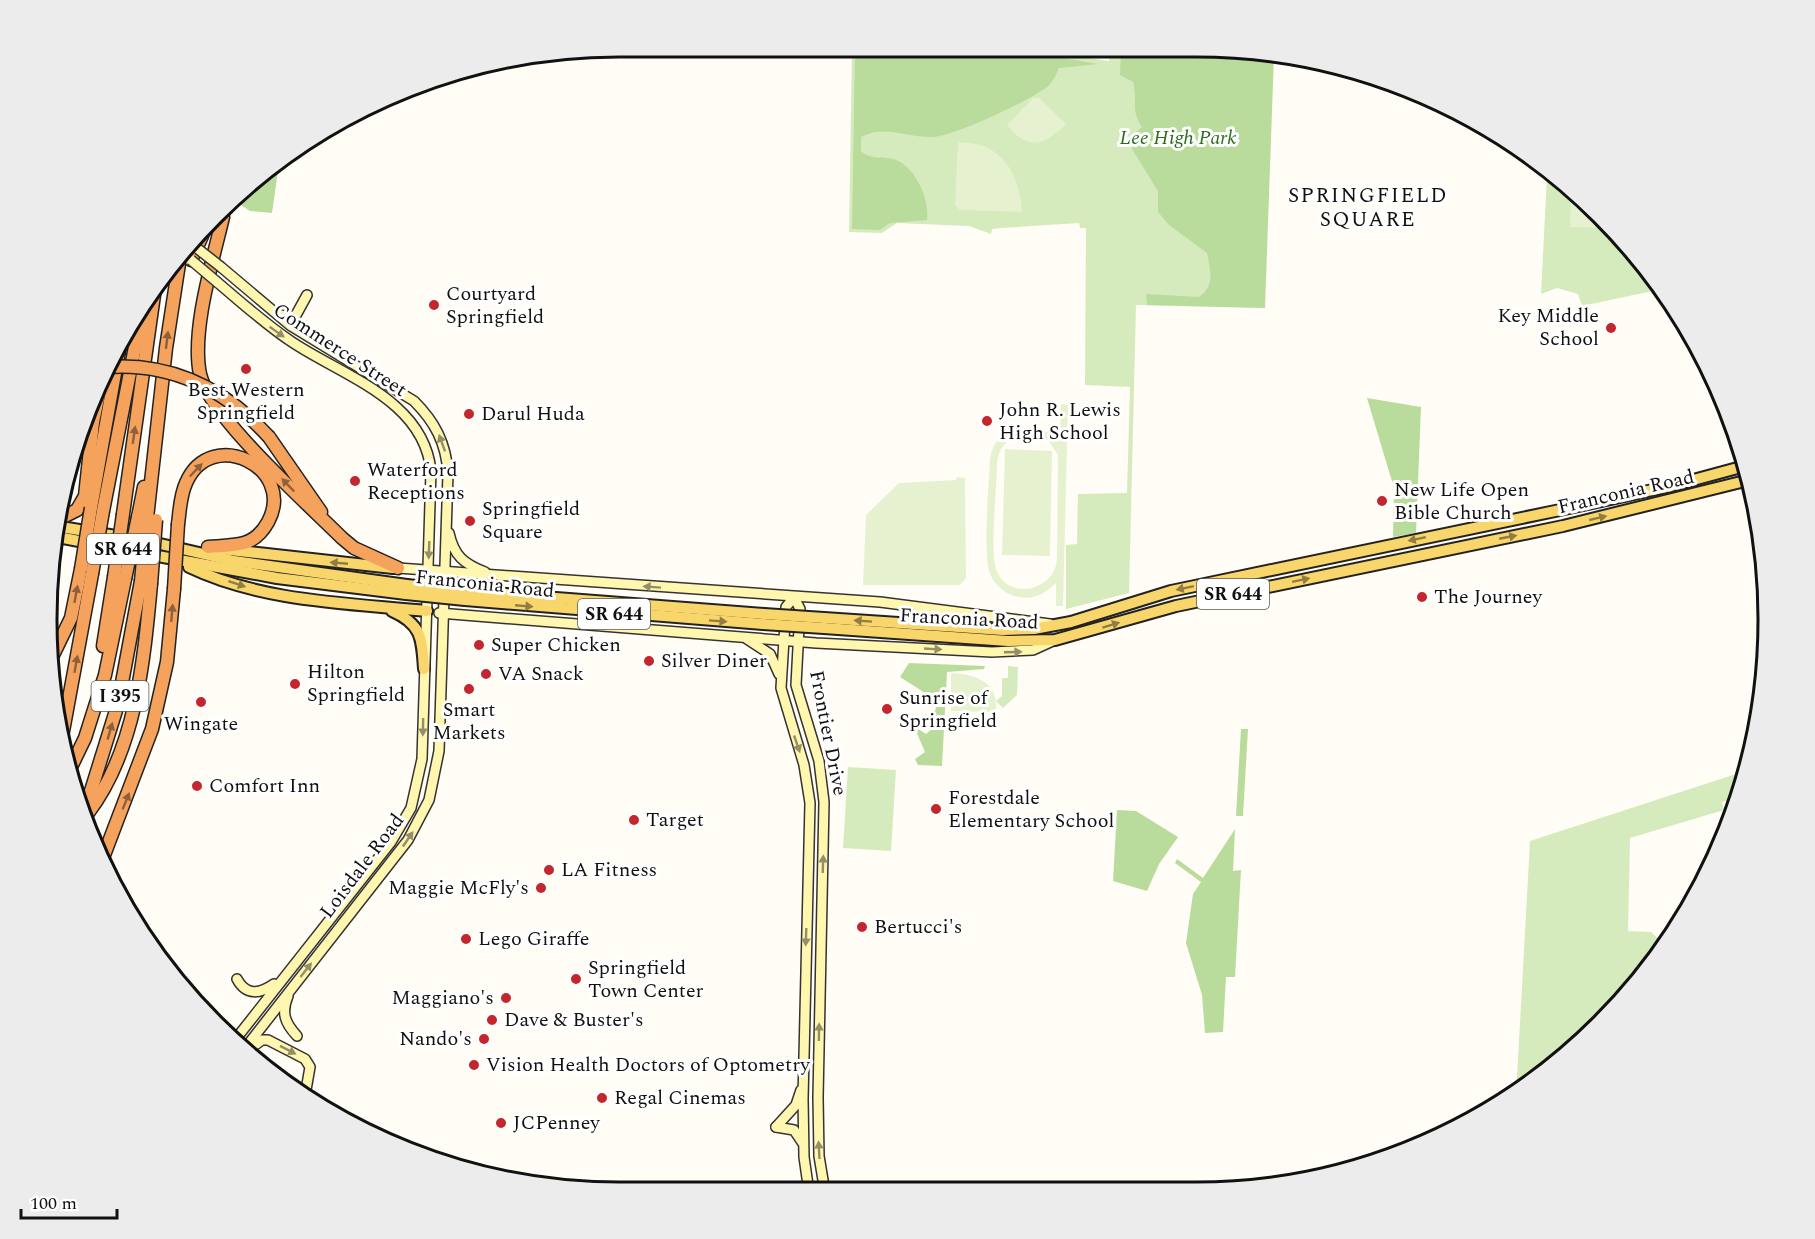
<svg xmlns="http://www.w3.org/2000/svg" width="1815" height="1239" font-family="Spectral,serif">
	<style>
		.green { fill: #d5ebbd }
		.forest { fill: #b9dc9c }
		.pitch { fill: #e6f2cf; fill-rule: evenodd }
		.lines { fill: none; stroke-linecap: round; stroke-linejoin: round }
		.secondary-casing { stroke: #333; stroke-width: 12 }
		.primary-casing { stroke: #222; stroke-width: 14 }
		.highway-casing { stroke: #222; stroke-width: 15 }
		.secondary { stroke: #fff6b0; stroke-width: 9 }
		.primary { stroke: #f9d66b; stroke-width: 10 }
		.highway { stroke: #f5a25d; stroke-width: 12 }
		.secondary-bridge-casing { stroke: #333; stroke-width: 12; stroke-linecap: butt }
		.primary-bridge-casing { stroke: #222; stroke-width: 14; stroke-linecap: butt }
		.highway-bridge-casing { stroke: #222; stroke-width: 15; stroke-linecap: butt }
		.secondary-bridge { stroke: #fff6b0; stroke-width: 9 }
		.primary-bridge { stroke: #f9d66b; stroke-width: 10 }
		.highway-bridge { stroke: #f5a25d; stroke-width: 12 }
		.oneway { fill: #948f68 }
		.oneway2 { fill: #8e613b }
		.oneway3 { fill: #917d42 }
		.poi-dot { fill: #c4262e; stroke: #fff; stroke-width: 2 }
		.labels { text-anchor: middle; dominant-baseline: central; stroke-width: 6; stroke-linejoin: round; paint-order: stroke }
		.shield { fill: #fff; stroke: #585858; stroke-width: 1.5 }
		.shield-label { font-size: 18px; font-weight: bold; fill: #111 }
		.park-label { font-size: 20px; font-style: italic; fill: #2f6b1f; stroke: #fff }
		.poi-label { font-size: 20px; fill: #111; stroke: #fff; text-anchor: start }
		.street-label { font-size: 20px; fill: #111; stroke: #fff }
		.neighbourhood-label { font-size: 21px; letter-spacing: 1.5px; fill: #111; stroke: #fff }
		.rim { fill: none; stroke: #111; stroke-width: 3 }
	</style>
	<rect width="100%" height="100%" fill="#fffdf5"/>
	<!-- green -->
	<g class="green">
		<polygon points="1110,46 1195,46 1265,308 1136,305 1129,593 1066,609 1066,545 1077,544 1078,494 1127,493 1130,387 1085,385 1086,228 1080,228 1079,223 1002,228 992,229 991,234 969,226 897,223 882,233 849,232 852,47 1018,47 1109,61"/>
		<polygon points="1547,175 1600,214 1662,289 1582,306 1578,294 1557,288 1541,294"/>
		<polygon points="1008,666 1018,667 1017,695 1003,708 996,701 1002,696 1002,678 1008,678"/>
		<polygon points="848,767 896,770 891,851 843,848"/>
		<polygon points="1736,774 1740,790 1737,799 1722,802 1724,810 1630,838 1628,931 1651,932 1666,945 1601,1024 1516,1095 1530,841"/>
	</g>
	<!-- forest -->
	<g class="forest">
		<path d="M 855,47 L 994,47 L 1099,64 L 1059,68 C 1056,75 1052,83 1047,87 C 1029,101 954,136 933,137 C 907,138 885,124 861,137 L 861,151 C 872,161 884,155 896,160 C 916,168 930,200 927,220 L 890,223 L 880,230 L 852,229 Z"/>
		<path d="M 1121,47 L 1196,47 L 1274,54 L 1265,308 L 1147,305 L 1146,294 L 1199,297 C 1216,284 1210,272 1207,253 L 1169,225 L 1158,212 L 1158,191 L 1132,149 L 1133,135 L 1142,127 C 1130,110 1138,101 1133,82 L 1120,75 Z"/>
		<polygon points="279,164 272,213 250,211 238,203"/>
		<polygon points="1367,398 1421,407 1416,533 1393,537 1394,488"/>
		<polygon points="909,663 985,666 984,669 947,672 942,766 918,765 915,759 925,752 916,731 918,729 926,734 933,728 930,717 936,709 934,700 927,699 922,691 900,677"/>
		<polygon points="1241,729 1248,729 1243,816 1236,816"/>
		<polygon points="1117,810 1136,811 1178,837 1159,864 1147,891 1113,881"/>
		<polygon points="1235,829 1233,871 1241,870 1235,977 1226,977 1223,1032 1205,1033 1202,995 1186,943 1193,894 1201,882 1175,863 1177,859 1203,878"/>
	</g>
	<!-- pitch -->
	<g class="pitch">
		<path d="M 1033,98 L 1039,98 L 1066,124 C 1044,146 1028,151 1007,125 Z"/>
		<path d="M 958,143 C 1001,140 1020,175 1022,212 L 960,210 L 955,205 Z"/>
		<polygon points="1571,193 1600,214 1612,228 1570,227"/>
		<path d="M 1061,404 L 1068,405 L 1063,606 L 1056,606 L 1056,583 C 1046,593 1034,600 1019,597 C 1005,595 993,584 989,571 C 983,549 989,484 990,459 C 996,422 1037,418 1060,442 ZM 1029,433 L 1048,440 L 1058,455 L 1057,558 C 1056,591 1007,602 996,569 C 990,550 997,486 997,463 C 999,445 1011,434 1029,433 Z"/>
		<polygon points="1005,449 1052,451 1050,556 1002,555"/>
		<polygon points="957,477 965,478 966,578 960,585 863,585 866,515 899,483 956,480"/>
		<path d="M 951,673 C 977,674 999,683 996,712 L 951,711 Z"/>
	</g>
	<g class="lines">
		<!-- secondary casing -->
		<g class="secondary-casing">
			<g id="secondary">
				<path d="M 221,267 L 291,326 L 414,401 C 435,422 446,443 448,473 L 439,751 L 429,800 L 408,840 L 246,1047"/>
				<path d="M 217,282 C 242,303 265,324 292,342 C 343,376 424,400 431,471 L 422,759 L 411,808 L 391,842 L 235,1040"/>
				<polyline points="278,314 289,317 296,315 307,295"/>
				<path d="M 449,533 C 454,556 464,564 485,572"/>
				<polyline points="398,568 880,602 1050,624"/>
				<polyline points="794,597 786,607 781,688 804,765 810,803 803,1099 804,1157 809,1192"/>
				<polyline points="794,597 800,609 796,685 819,761 824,802 818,1098 819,1156 825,1192"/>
				<polyline points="439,613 816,643 992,652 1033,650 1055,640"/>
				<polyline points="747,639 770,654 779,674"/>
				<path d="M 237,979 C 246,996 260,994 274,984"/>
				<path d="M 288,996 C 281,1013 285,1023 297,1036"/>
				<polyline points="251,1048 262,1040 268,1040 305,1059 310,1067 306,1090"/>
				<polyline points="776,1127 796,1105 801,1090"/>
				<polyline points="776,1127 794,1130 802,1142"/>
			</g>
		</g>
		<!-- primary casing -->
		<g class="primary-casing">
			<g id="primary">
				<polyline points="61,527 128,538"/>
				<polyline points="58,537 126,550"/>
				<polyline points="147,541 234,561 407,585"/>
				<polyline points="221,549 393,568"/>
				<polyline points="147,554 277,578 406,594"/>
				<path d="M 189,567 C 262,602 348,603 427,611"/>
				<polyline points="467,591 764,614"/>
				<polyline points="465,600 763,624"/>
				<path d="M 392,611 C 422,624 422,639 424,669"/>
				<polyline points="824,618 1003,630 1034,629 1071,622 1171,591 1560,510 1671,486 1745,466"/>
				<polyline points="824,628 1008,641 1055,640 1176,606 1563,526 1749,480"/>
			</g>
		</g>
		<!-- highway casing -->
		<g class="highway-casing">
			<g id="highway">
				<path d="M 223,217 C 213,260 191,331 200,374 C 209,416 308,504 342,538 L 354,548 L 398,568"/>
				<polyline points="191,260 202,236"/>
				<polyline points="269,437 321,512"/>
				<polyline points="91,508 119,351"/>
				<polyline points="103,511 142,311"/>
				<polyline points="123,514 155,288"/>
				<polyline points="63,517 77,510 85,496 93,422 102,379"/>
				<polyline points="138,517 144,487"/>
				<polyline points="147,518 166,348 180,257"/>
				<path d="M 178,524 C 180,510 180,496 186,483 C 211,425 297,468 268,522 C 263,531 255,540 244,543 C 233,546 220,546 208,547"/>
				<polyline points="103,646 114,577"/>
				<polyline points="53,655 71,618 81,569"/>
				<polyline points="61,742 92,574"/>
				<polyline points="71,767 85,738 105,675 125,579"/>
				<polyline points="86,807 118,704 141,581"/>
				<path d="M 88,813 C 136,750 144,660 151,584"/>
				<polyline points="104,855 152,729 167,662 174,589"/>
			</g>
		</g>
		<!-- secondary -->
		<use href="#secondary" class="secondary"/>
		<!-- primary -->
		<use href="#primary" class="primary"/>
		<!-- highway -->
		<use href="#highway" class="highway"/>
		<!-- secondary-bridge casing -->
		<g class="secondary-bridge-casing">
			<g id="secondary-bridge">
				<polyline points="198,249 221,267"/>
				<polyline points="191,260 217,282"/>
			</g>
		</g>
		<!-- primary-bridge casing -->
		<g class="primary-bridge-casing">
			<g id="primary-bridge">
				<polyline points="407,585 467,591"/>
				<polyline points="406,594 465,600"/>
				<polyline points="764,614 824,618"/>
				<polyline points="763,624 824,628"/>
			</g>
		</g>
		<!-- highway-bridge casing -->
		<g class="highway-bridge-casing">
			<g id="highway-bridge">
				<path d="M 109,367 C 174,363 226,390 269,437"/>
				<polyline points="81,569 91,508"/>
				<polyline points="92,574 103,511"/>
				<polyline points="114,577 123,514"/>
				<polyline points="125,579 138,517"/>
				<polyline points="141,581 147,518"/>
				<polyline points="151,584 156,520"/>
				<polyline points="174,589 178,524"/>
			</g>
		</g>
		<!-- secondary-bridge -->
		<use href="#secondary-bridge" class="secondary-bridge"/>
		<!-- primary-bridge -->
		<use href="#primary-bridge" class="primary-bridge"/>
		<!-- highway-bridge -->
		<use href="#highway-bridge" class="highway-bridge"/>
	</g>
	<!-- one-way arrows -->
	<defs><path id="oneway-solid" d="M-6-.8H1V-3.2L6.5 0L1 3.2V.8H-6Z" transform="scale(1.5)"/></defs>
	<g class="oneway">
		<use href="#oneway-solid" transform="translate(277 332) rotate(35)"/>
		<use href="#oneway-solid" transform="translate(442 443) rotate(-110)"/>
		<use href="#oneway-solid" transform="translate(429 550) rotate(92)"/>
		<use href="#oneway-solid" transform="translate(652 587) rotate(-176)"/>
		<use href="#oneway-solid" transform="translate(933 649) rotate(3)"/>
		<use href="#oneway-solid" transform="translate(1013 652) rotate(-2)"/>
		<use href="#oneway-solid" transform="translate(423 727) rotate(91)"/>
		<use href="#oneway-solid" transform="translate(797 744) rotate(71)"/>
		<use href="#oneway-solid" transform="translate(408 839) rotate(-56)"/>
		<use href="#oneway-solid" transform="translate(823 864) rotate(-88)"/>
		<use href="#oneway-solid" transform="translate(806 937) rotate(92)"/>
		<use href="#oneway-solid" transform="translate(306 970) rotate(-52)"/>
		<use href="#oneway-solid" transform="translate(819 1032) rotate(-89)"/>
		<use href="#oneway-solid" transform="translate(288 1050) rotate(27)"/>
		<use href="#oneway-solid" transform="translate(819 1150) rotate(-93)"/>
	</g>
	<g class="oneway2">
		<use href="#oneway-solid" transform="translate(167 340) rotate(-83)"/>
		<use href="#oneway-solid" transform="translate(134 435) rotate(-82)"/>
		<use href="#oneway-solid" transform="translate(196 470) rotate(-46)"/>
		<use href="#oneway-solid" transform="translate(288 485) rotate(-134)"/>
		<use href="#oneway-solid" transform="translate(76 594) rotate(-80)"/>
		<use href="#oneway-solid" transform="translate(172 613) rotate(-85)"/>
		<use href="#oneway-solid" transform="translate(76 664) rotate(-80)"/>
		<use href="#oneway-solid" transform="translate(110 731) rotate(-74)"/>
		<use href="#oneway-solid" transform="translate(126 801) rotate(-68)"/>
	</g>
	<g class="oneway3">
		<use href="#oneway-solid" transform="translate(1598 518) rotate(-13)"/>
		<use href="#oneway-solid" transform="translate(1508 537) rotate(-11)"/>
		<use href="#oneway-solid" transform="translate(1417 539) rotate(168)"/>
		<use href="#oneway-solid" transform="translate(339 563) rotate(-175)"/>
		<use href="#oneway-solid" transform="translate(1301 580) rotate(-12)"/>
		<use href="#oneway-solid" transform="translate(237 584) rotate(18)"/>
		<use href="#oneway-solid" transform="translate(1185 588) rotate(168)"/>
		<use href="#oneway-solid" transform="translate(524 606) rotate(5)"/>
		<use href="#oneway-solid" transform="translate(718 621) rotate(4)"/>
		<use href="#oneway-solid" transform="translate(863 621) rotate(-176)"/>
		<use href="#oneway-solid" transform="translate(1111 625) rotate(-17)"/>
	</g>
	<!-- markers -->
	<g class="poi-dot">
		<circle cx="434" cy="305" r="6"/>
		<circle cx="1611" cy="328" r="6"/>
		<circle cx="246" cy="369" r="6"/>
		<circle cx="469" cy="414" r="6"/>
		<circle cx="987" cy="421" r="6"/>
		<circle cx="355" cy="481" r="6"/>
		<circle cx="1382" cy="501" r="6"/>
		<circle cx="470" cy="521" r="6"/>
		<circle cx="1422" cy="597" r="6"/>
		<circle cx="479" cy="645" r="6"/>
		<circle cx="649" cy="661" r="6"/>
		<circle cx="486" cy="674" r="6"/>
		<circle cx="295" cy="684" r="6"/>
		<circle cx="469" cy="689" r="6"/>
		<circle cx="201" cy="702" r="6"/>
		<circle cx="887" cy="709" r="6"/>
		<circle cx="197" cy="786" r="6"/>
		<circle cx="936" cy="809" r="6"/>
		<circle cx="634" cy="820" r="6"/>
		<circle cx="549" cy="870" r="6"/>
		<circle cx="541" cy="888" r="6"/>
		<circle cx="862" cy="927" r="6"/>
		<circle cx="466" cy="939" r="6"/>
		<circle cx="576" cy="979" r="6"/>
		<circle cx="506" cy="998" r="6"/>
		<circle cx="492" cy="1020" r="6"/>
		<circle cx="484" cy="1039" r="6"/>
		<circle cx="474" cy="1065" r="6"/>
		<circle cx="602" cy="1098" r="6"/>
		<circle cx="501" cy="1123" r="6"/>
	</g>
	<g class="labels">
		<!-- shield labels -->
		<g class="shield">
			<rect x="87" y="534" width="72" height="30" rx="4.5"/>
			<rect x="1197" y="579" width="72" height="30" rx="4.5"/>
			<rect x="578" y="599" width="72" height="30" rx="4.5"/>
			<rect x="91.5" y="681" width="57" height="30" rx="4.5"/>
		</g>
		<g class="shield-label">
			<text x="123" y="549">SR 644</text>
			<text x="1233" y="594">SR 644</text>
			<text x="614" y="614">SR 644</text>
			<text x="120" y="696">I 395</text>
		</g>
		<!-- park labels -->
		<g class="park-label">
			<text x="1178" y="138">Lee High Park</text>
		</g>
		<!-- poi labels -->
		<g class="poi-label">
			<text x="446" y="294">Courtyard<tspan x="446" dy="23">Springfield</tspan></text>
			<text x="1599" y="316" text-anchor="end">Key Middle<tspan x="1599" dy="23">School</tspan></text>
			<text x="246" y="390" text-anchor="middle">Best Western<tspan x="246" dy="23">Springfield</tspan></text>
			<text x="999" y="410">John R. Lewis<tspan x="999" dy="23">High School</tspan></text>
			<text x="481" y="414">Darul Huda</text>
			<text x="367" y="470">Waterford<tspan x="367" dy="23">Receptions</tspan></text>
			<text x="1394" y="490">New Life Open<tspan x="1394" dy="23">Bible Church</tspan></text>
			<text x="482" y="509">Springfield<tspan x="482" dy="23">Square</tspan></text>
			<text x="1434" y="597">The Journey</text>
			<text x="491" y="645">Super Chicken</text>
			<text x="661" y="661">Silver Diner</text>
			<text x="307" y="672">Hilton<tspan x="307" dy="23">Springfield</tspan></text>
			<text x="498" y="674">VA Snack</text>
			<text x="899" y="698">Sunrise of<tspan x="899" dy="23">Springfield</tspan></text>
			<text x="469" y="710" text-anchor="middle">Smart<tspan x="469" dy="23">Markets</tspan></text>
			<text x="201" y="724" text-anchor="middle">Wingate</text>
			<text x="209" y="786">Comfort Inn</text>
			<text x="948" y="798">Forestdale<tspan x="948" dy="23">Elementary School</tspan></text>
			<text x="646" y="820">Target</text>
			<text x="561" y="870">LA Fitness</text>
			<text x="529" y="888" text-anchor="end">Maggie McFly's</text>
			<text x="874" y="927">Bertucci's</text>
			<text x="478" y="939">Lego Giraffe</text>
			<text x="588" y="968">Springfield<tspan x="588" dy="23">Town Center</tspan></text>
			<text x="494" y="998" text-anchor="end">Maggiano's</text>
			<text x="504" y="1020">Dave &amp; Buster's</text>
			<text x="472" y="1039" text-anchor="end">Nando's</text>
			<text x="486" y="1065">Vision Health Doctors of Optometry</text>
			<text x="614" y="1098">Regal Cinemas</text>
			<text x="513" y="1123">JCPenney</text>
		</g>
		<!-- street labels -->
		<g class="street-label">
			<text transform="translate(340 350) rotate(33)">Commerce Street</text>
			<text transform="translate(1626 492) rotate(-13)">Franconia Road</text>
			<text transform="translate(485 584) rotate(6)">Franconia Road</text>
			<text transform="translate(969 619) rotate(3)">Franconia Road</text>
			<text transform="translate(828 733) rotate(79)">Frontier Drive</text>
			<text transform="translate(362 866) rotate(-53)">Loisdale Road</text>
		</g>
		<!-- neighbourhood labels -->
		<g class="neighbourhood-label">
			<text x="1368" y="196">SPRINGFIELD<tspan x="1368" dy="24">SQUARE</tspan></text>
		</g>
	</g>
	<!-- crop -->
	<path d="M0 0H1815V1239H0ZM619 57H1196A562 562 0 0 1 1758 619V620A562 562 0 0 1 1196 1182H619A562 562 0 0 1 57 620V619A562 562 0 0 1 619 57Z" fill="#ececec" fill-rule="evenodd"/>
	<path class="rim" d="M619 57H1196A562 562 0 0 1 1758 619V620A562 562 0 0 1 1196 1182H619A562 562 0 0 1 57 620V619A562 562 0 0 1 619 57Z"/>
	<!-- scale -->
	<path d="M21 1209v9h96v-9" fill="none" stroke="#111111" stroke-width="3"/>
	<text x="30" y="1209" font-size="18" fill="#111111" stroke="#ffffff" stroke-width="4.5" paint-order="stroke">100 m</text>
</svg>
